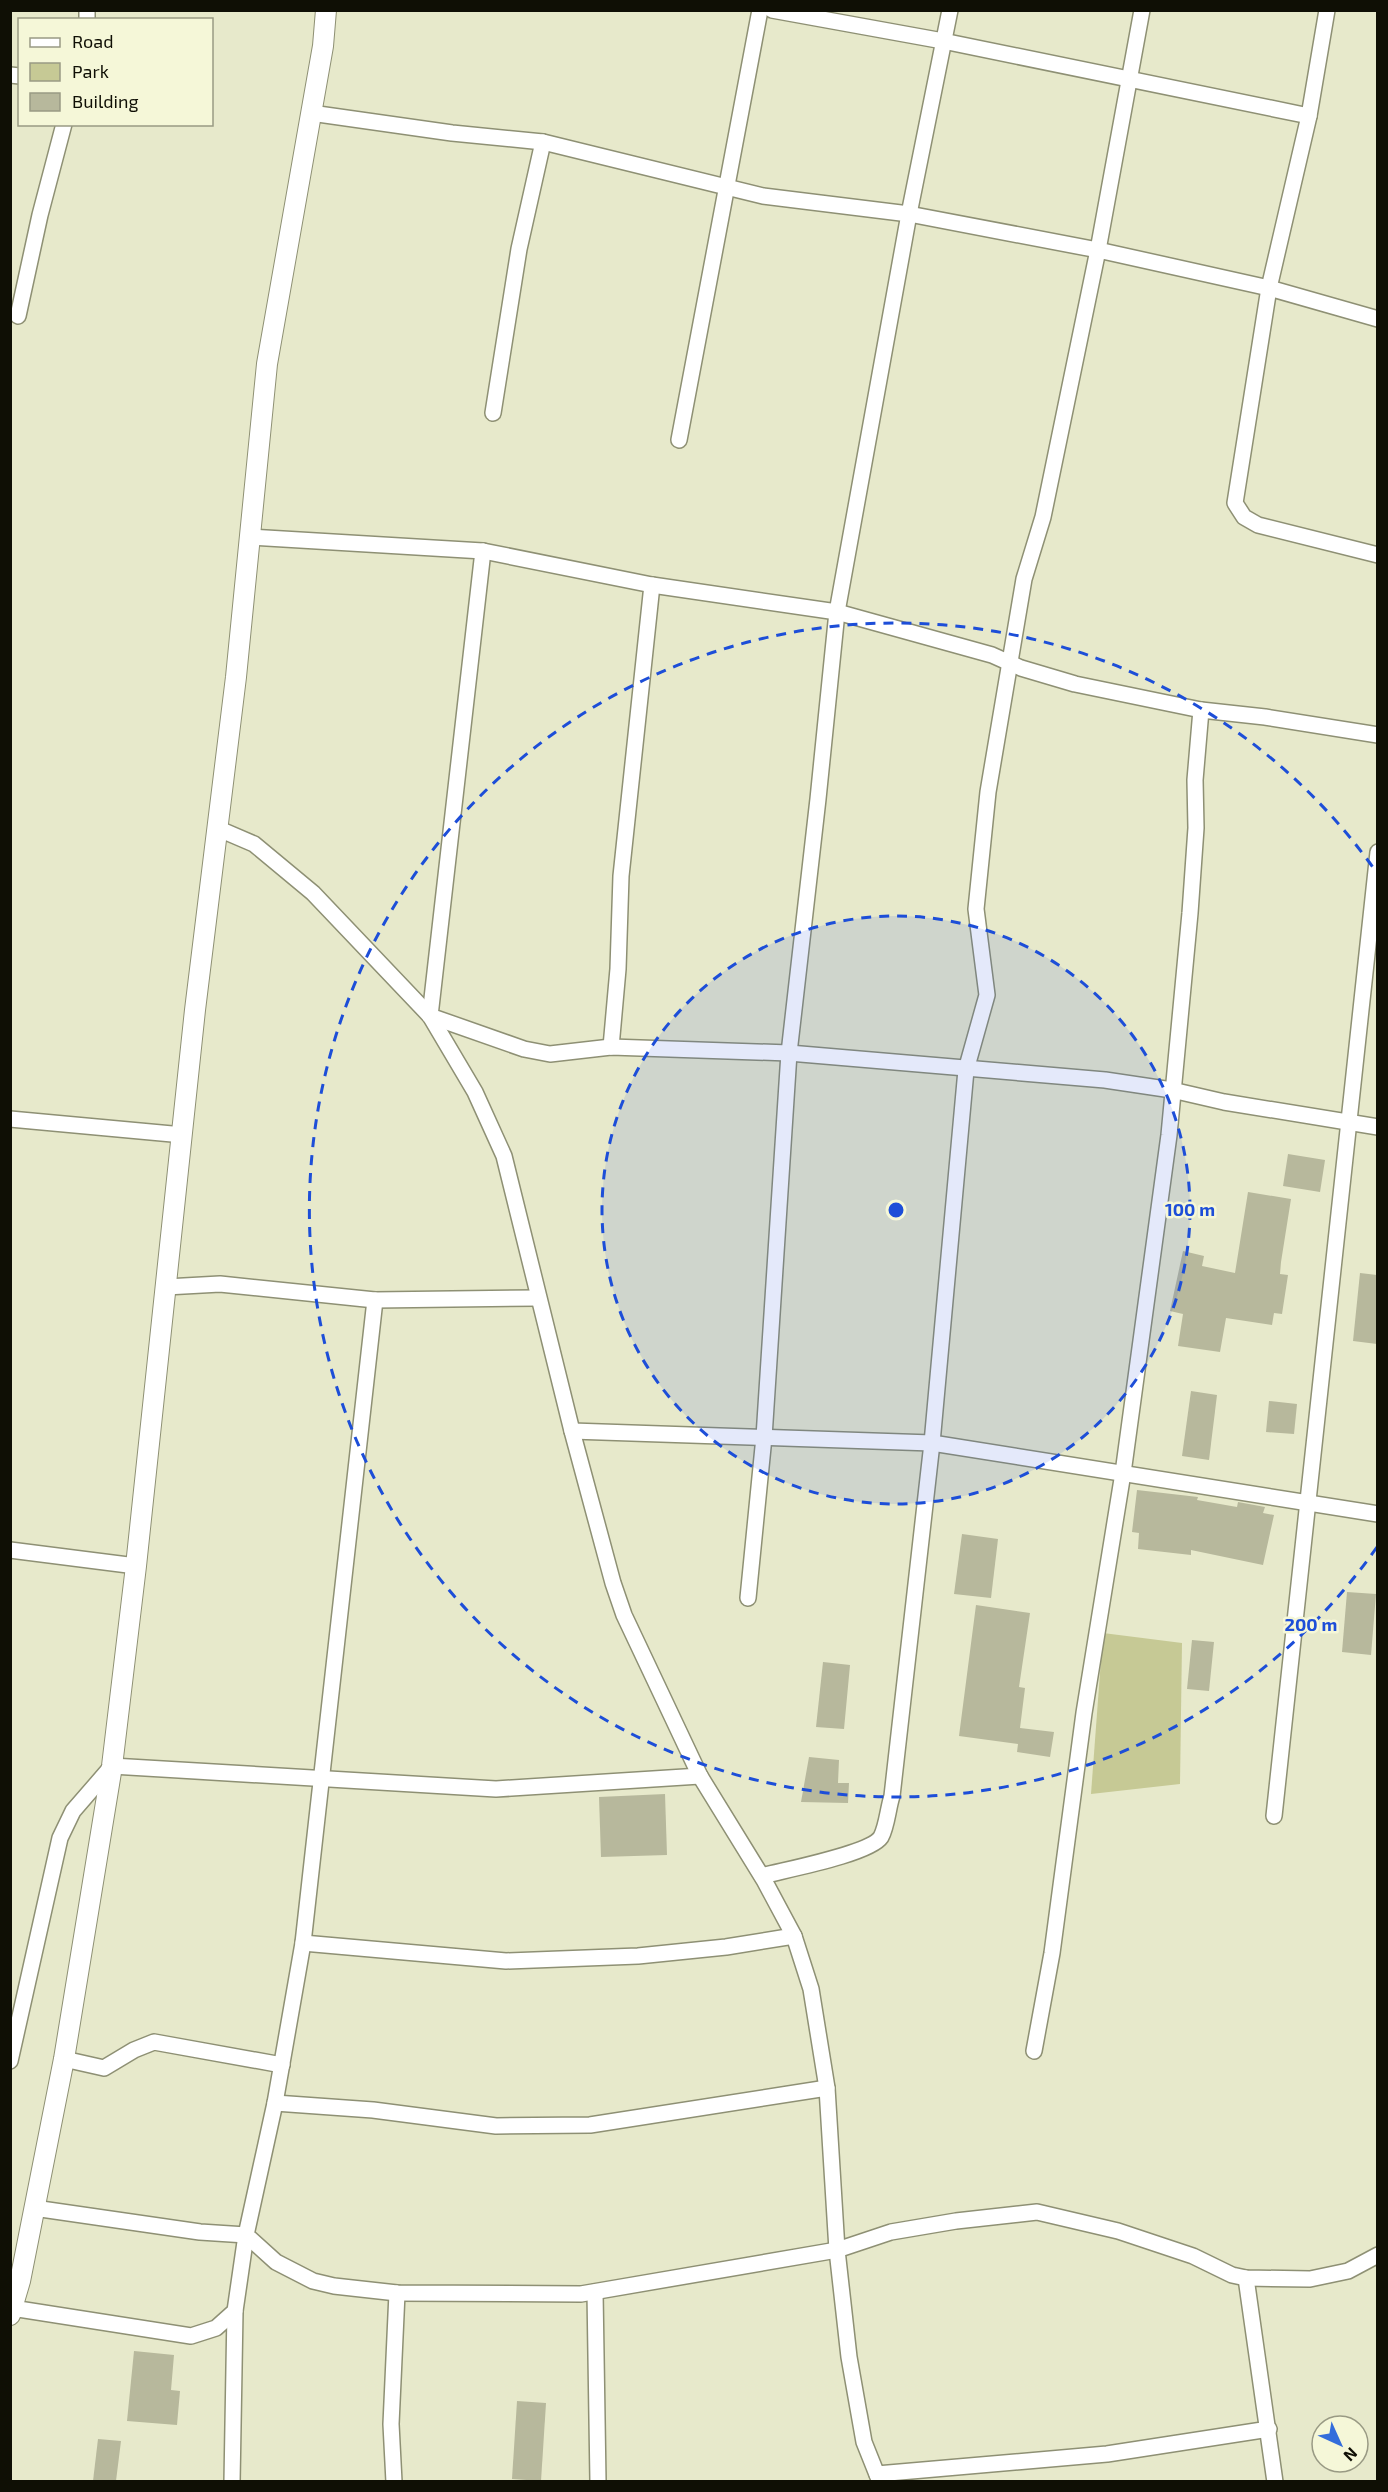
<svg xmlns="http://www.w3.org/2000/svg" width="1388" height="2492" font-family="'Exo 2',sans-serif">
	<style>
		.green { fill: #c6c995 }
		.building { fill: #b7b89c }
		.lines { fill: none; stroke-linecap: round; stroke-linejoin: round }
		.minor-casing { stroke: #8e9074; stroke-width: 18 }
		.tertiary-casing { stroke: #8e9074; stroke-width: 22 }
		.minor { stroke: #fff; stroke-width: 15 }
		.tertiary { stroke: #fff; stroke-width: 20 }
		.ring { fill: none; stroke: #1d4ed8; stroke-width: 3; stroke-dasharray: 10 8 }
		.centre { fill: #1d4ed8; stroke: #f5f7d8; stroke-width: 3 }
		.ring-label { font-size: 18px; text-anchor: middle; font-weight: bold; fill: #1d4ed8; stroke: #f5f7d8; stroke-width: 5; stroke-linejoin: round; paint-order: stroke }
	</style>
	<rect width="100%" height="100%" fill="#e7e9cb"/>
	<!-- green -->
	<polygon class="green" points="1103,1633 1182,1643 1180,1784 1091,1794"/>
	<!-- building -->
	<g class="building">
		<polygon points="1288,1154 1325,1160 1320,1192 1283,1186"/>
		<polygon points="1248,1192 1291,1199 1281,1262 1280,1274 1288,1275 1282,1314 1274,1313 1272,1325 1226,1318 1220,1352 1178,1346 1183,1314 1170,1311 1183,1251 1204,1256 1202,1266 1235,1273"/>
		<polygon points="1360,1273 1377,1275 1377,1344 1353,1341"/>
		<polygon points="1191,1391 1217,1395 1209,1460 1182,1456"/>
		<polygon points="1269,1401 1297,1404 1294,1434 1266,1432"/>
		<polygon points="1137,1490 1198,1497 1197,1500 1237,1507 1238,1502 1265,1507 1263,1513 1274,1515 1263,1565 1191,1550 1191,1555 1138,1549 1139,1533 1132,1532"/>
		<polygon points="962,1534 998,1539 991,1598 954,1594"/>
		<polygon points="1347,1592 1376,1594 1371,1655 1342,1652"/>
		<polygon points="976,1605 1030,1613 1019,1687 1025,1688 1020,1728 1054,1732 1050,1757 1017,1752 1018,1744 959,1736"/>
		<polygon points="1192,1640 1214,1642 1209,1691 1187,1689"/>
		<polygon points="823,1662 850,1665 844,1729 816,1727"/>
		<polygon points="809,1757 839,1760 838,1783 849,1783 848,1803 801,1802"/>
		<polygon points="665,1794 667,1855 601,1857 599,1797"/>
		<polygon points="134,2351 174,2355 171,2390 180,2391 177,2425 127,2421"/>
		<polygon points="517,2401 546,2403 541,2481 512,2479"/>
		<polygon points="98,2439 121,2441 116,2481 93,2481"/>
	</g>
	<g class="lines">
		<!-- minor casing -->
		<g class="minor-casing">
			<g id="minor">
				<polyline points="772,10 943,41 1309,116"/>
				<polyline points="1327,10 1309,116 1269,288 1235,503 1244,517 1258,525 1378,555"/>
				<polyline points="87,20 87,10"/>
				<polyline points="10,75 20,76"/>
				<polyline points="311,113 452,133 543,142 763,196 909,214 1098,250 1269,288 1378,319"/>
				<polyline points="18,316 40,215 64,124"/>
				<polyline points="493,413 519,249 543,142"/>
				<polyline points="679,440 760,10"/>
				<polyline points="251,537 483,551 652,585 837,612 992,655 1021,668 1075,684 1201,710 1265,717 1378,735"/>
				<polyline points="483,551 430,1016 524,1049 550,1054 611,1047 789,1053 1105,1080 1172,1090 1224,1102 1378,1127"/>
				<polyline points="219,829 254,844 313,893 430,1016 475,1092 504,1156 572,1431 613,1583 624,1615 700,1776 764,1880 794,1936 811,1989 827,2088 837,2250 849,2357 864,2442 880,2482"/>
				<polyline points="611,1047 618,969 621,876 652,585"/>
				<polyline points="10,1119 183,1135"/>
				<polyline points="166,1287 220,1284 375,1300 538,1298"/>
				<polyline points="572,1431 932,1443 1378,1514"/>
				<polyline points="10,1550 136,1566"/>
				<polyline points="748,1598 764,1437 789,1053 818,799 837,612 909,214 950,10"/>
				<path d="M 1274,1816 C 1307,1495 1345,1174 1378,852"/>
				<path d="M 762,1876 C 784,1870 870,1854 881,1837 C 887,1826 888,1808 892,1796 L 932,1443 L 966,1070 L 987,995 L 976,909 L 988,792 L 1024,579 L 1043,517 L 1098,250 L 1142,10"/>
				<polyline points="303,1943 506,1961 638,1956 726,1947 794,1936"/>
				<polyline points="1034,2051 1052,1953 1084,1713 1123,1473 1169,1135 1190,913 1196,828 1195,780 1201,710"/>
				<polyline points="64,2059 104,2068 134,2050 154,2042 282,2065"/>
				<polyline points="10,2061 60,1838 73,1811 112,1766 496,1789 700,1776"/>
				<polyline points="275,2103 373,2110 496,2126 590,2125 827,2088"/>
				<polyline points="34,2208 200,2232 246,2235 276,2262 313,2281 334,2286 397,2293 581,2294 837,2250 891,2232 956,2221 1037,2212 1118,2231 1193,2256 1232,2275 1246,2278 1310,2279 1348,2271 1378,2255"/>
				<polyline points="1246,2278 1275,2482"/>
				<polyline points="595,2292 598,2482"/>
				<polyline points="12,2308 191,2336 216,2328 235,2311 246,2235 275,2103 303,1943 375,1300"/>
				<polyline points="877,2474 1107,2454 1269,2429"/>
				<polyline points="232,2482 235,2311"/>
				<polyline points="394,2482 391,2424 397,2293"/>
			</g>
		</g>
		<!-- tertiary casing -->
		<g class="tertiary-casing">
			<polyline id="tertiary" points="10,2315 20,2281 64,2059 112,1766 136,1566 195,1010 236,677 267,364 323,46 326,10"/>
		</g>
		<!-- minor -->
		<use href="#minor" class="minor"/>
		<!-- tertiary -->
		<use href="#tertiary" class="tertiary"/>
	</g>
	<!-- distance rings -->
	<circle cx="896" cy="1210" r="294" fill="#1d4ed8" fill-opacity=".12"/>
	<g class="ring">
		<circle cx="896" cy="1210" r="294"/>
		<path d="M1377 1547A587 587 0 1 1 1377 873"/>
	</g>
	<circle cx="896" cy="1210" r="9" class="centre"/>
	<g class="ring-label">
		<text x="1190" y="1216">100 m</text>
		<text x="1311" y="1631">200 m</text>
	</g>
	<!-- border -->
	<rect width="1388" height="2492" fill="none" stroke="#0f0f05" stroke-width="24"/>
	<!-- legend -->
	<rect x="18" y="18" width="195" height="108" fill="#f5f7d8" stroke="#999a84" stroke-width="1.5"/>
	<rect x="30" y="38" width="30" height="9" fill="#ffffff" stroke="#999a84" stroke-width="1.5"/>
	<text x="72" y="48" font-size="18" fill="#0f0f05">Road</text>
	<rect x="30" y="63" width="30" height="18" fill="#c6c995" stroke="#999a84" stroke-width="1.5"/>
	<text x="72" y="78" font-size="18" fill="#0f0f05">Park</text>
	<rect x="30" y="93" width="30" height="18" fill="#b7b89c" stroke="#999a84" stroke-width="1.5"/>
	<text x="72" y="108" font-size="18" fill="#0f0f05">Building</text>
	<!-- north arrow -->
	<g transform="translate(1340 2444) rotate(135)"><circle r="28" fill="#f5f7d8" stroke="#999a84" stroke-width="1.5"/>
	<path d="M0-4.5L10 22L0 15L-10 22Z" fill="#336ddb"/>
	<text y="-9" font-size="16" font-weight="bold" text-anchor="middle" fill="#0f0f05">N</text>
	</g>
</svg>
